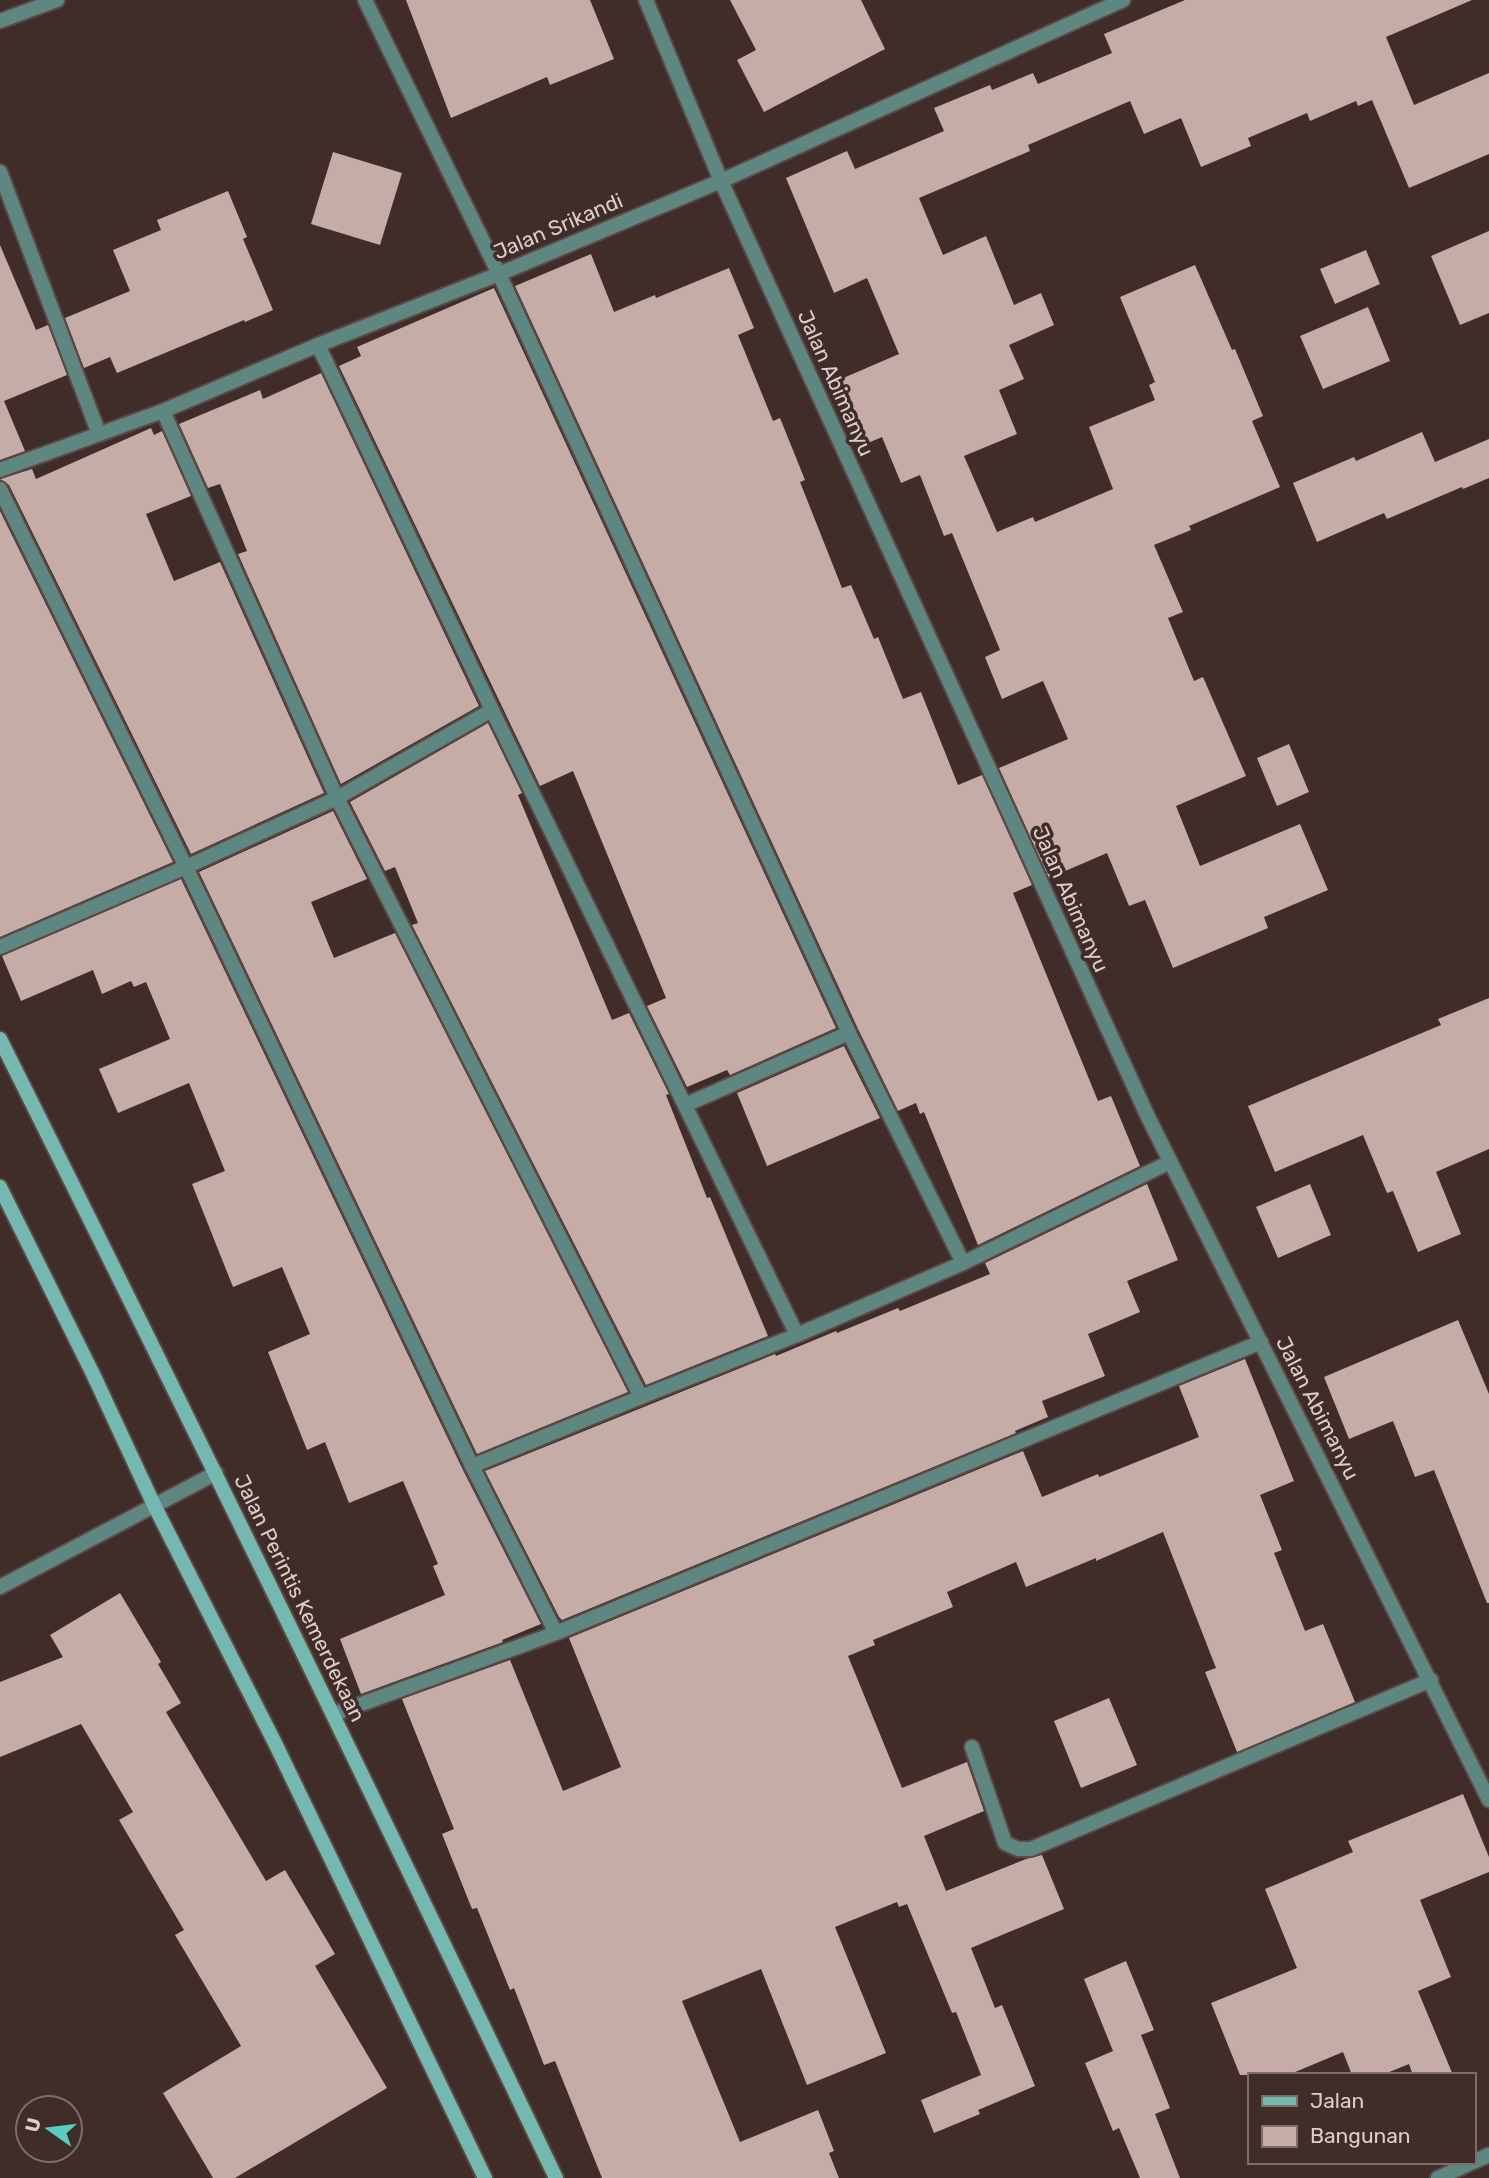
<svg xmlns="http://www.w3.org/2000/svg" width="1489" height="2178" font-family="Rubik,sans-serif">
	<style>
		.building { fill: #c6aca7 }
		.lines { fill: none; stroke-linecap: round; stroke-linejoin: round }
		.street-casing { stroke: #5c4945; stroke-width: 18 }
		.secondary-casing { stroke: #5c4945; stroke-width: 18 }
		.street { stroke: #5e8782; stroke-width: 14 }
		.secondary { stroke: #75b8af; stroke-width: 14 }
		.labels { text-anchor: middle; dominant-baseline: central; stroke-width: 7; stroke-linejoin: round; paint-order: stroke }
		.street-label { font-size: 21px; fill: #dbcecb; stroke: #402c28 }
	</style>
	<rect width="100%" height="100%" fill="#402c28"/>
	<!-- building -->
	<g class="building">
		<polygon points="406,0 590,0 614,59 550,85 547,77 451,118"/>
		<polygon points="730,0 861,0 885,49 764,112 737,60 756,50"/>
		<polygon points="1185,0 1472,0 1386,37 1414,105 1489,73 1489,154 1409,188 1372,100 1358,106 1356,101 1310,121 1307,113 1248,138 1251,146 1201,167 1181,118 1144,134 1130,101 1028,145 1030,151 919,198 943,255 986,236 1014,305 1041,293 1054,325 1009,345 1024,379 999,390 1017,434 964,456 997,532 1033,517 1035,522 1113,489 1089,427 1155,400 1149,385 1155,382 1120,297 1195,265 1232,350 1235,349 1263,416 1252,421 1280,487 1189,526 1191,530 1154,545 1183,612 1168,618 1194,681 1203,677 1246,776 1176,806 1200,866 1300,824 1328,890 1264,917 1268,928 1173,968 1145,900 1129,906 1107,853 1049,878 999,768 1068,739 1043,681 1002,699 985,657 1000,650 952,533 944,536 920,475 901,483 882,437 868,443 841,379 899,354 867,278 834,293 786,178 847,151 855,169 944,131 934,108 990,85 992,90 1033,73 1038,84 1112,53 1104,34"/>
		<polygon points="333,152 402,173 380,245 311,224"/>
		<polygon points="228,191 247,237 243,239 273,310 245,322 244,320 117,373 110,357 84,368 65,318 130,291 113,250 161,230 157,220"/>
		<polygon points="1489,231 1489,313 1460,325 1431,256"/>
		<polygon points="0,245 36,330 48,325 67,375 4,401 25,451 0,460"/>
		<polygon points="1366,250 1380,284 1335,304 1320,269"/>
		<polygon points="591,254 614,312 655,295 656,298 729,268 754,328 738,335 773,421 780,418 805,480 800,482 842,588 851,585 874,639 878,637 903,699 921,692 958,785 982,775 1032,885 1013,893 1098,1101 1111,1096 1140,1166 978,1245 924,1112 920,1114 916,1103 898,1111 858,1029 515,286"/>
		<polygon points="494,288 836,1028 730,1075 727,1070 687,1087 647,1006 666,998 573,771 540,786 339,366 361,356 357,347"/>
		<polygon points="1368,307 1390,361 1323,389 1300,336"/>
		<polygon points="321,373 479,706 341,784 238,554 247,551 220,484 208,488 179,424 260,390 263,399"/>
		<polygon points="151,428 154,435 162,431 191,496 146,514 174,581 220,562 324,793 191,854 9,485 0,479 32,469 36,479"/>
		<polygon points="1422,432 1435,462 1489,439 1489,478 1463,489 1462,487 1387,519 1384,513 1317,542 1293,483 1354,457 1356,461"/>
		<polygon points="0,511 173,862 0,937"/>
		<polygon points="488,723 522,793 518,795 612,1020 629,1013 669,1094 666,1095 707,1198 710,1197 768,1336 646,1385 412,925 418,923 395,867 385,871 350,802"/>
		<polygon points="1289,744 1309,792 1277,806 1257,758"/>
		<polygon points="333,811 367,879 311,902 334,958 395,933 628,1392 477,1454 199,872"/>
		<polygon points="181,879 463,1470 541,1624 502,1640 503,1642 361,1694 340,1639 445,1595 433,1566 438,1564 403,1481 349,1503 325,1442 307,1450 268,1352 310,1334 282,1267 233,1287 192,1184 225,1171 189,1083 118,1113 99,1069 170,1039 146,982 134,987 131,981 102,994 93,970 21,1001 2,956"/>
		<polygon points="1489,998 1489,1149 1436,1172 1461,1234 1418,1252 1393,1191 1387,1193 1363,1135 1275,1172 1248,1106 1441,1025 1438,1019"/>
		<polygon points="844,1046 880,1118 767,1166 737,1093"/>
		<polygon points="1147,1184 1178,1260 1127,1281 1140,1312 1088,1334 1105,1376 1042,1401 1048,1417 1015,1431 1016,1433 562,1620 559,1617 485,1471 775,1354 776,1356 836,1331 837,1333 898,1308 900,1311 990,1274 985,1263"/>
		<polygon points="1310,1184 1331,1235 1278,1258 1256,1207"/>
		<polygon points="1458,1320 1489,1394 1489,1603 1487,1603 1434,1470 1415,1477 1393,1421 1349,1439 1324,1377"/>
		<polygon points="1245,1359 1294,1481 1260,1495 1282,1550 1274,1553 1305,1631 1323,1624 1355,1702 1237,1752 1205,1672 1216,1668 1163,1532 1096,1561 1096,1558 1026,1587 1016,1562 947,1592 953,1607 873,1640 875,1645 848,1656 902,1788 967,1762 984,1811 924,1836 946,1891 1026,1859 1042,1855 1064,1909 971,1948 995,2008 1002,2005 1035,2086 978,2110 980,2114 934,2133 921,2100 981,2075 956,2012 952,2013 907,1904 899,1907 897,1902 835,1927 886,2053 807,2085 761,1969 682,2001 740,2142 818,2110 834,2151 829,2153 839,2178 602,2178 555,2061 544,2065 514,1988 510,1990 477,1908 472,1909 442,1834 454,1829 402,1699 510,1660 563,1791 621,1767 569,1638 1023,1451 1042,1497 1098,1474 1099,1477 1199,1437 1179,1386"/>
		<polygon points="120,1593 161,1662 158,1664 181,1703 166,1712 266,1881 285,1870 335,1954 315,1966 387,2088 235,2178 213,2178 163,2093 241,2046 175,1935 184,1930 119,1820 133,1812 81,1724 0,1757 0,1682 63,1657 50,1635"/>
		<polygon points="1109,1698 1137,1765 1081,1788 1054,1721"/>
		<polygon points="1463,1794 1489,1857 1489,1872 1420,1900 1451,1977 1418,1991 1453,2075 1413,2075 1409,2064 1382,2075 1352,2075 1343,2052 1288,2075 1240,2075 1211,2003 1297,1968 1265,1889 1353,1852 1348,1841"/>
		<polygon points="1126,1961 1154,2030 1141,2035 1170,2108 1155,2114 1180,2178 1140,2178 1119,2128 1113,2131 1085,2063 1113,2051 1084,1979"/>
	</g>
	<g class="lines">
		<!-- street casing -->
		<g class="street-casing">
			<g id="street">
				<polyline points="365,0 499,274 849,1033 963,1263 797,1335"/>
				<polyline points="646,0 721,181 1148,1117 1489,1800"/>
				<polyline points="0,21 57,0"/>
				<polyline points="0,172 99,434"/>
				<polyline points="163,411 337,798 641,1397 472,1466"/>
				<polyline points="0,470 163,411 318,345 499,274 721,181 1123,0"/>
				<polyline points="0,489 186,867 472,1466 556,1633 334,1714"/>
				<polyline points="492,710 797,1335 641,1397"/>
				<polyline points="0,947 186,867 337,798 492,710 318,345"/>
				<polyline points="685,1105 849,1033"/>
				<polyline points="963,1263 1170,1162"/>
				<polyline points="0,1587 216,1473"/>
				<polyline points="556,1633 1261,1342"/>
				<polyline points="972,1747 1005,1843 1018,1849 1031,1849 1431,1680"/>
				<polyline points="1473,2162 1489,2155"/>
				<polyline points="1438,2178 1473,2162"/>
			</g>
		</g>
		<!-- secondary casing -->
		<g class="secondary-casing">
			<g id="secondary">
				<path d="M 0,1039 C 189,1417 374,1797 556,2178"/>
				<polyline points="0,1187 93,1374 154,1505 275,1743 485,2178"/>
			</g>
		</g>
		<!-- street -->
		<use href="#street" class="street"/>
		<!-- secondary -->
		<use href="#secondary" class="secondary"/>
	</g>
	<g class="labels">
		<!-- street labels -->
		<g class="street-label">
			<text transform="translate(558 226) rotate(-23)">Jalan Srikandi</text>
			<text transform="translate(836 383) rotate(66)">Jalan Abimanyu</text>
			<text transform="translate(1071 899) rotate(66)">Jalan Abimanyu</text>
			<text transform="translate(1318 1408) rotate(63)">Jalan Abimanyu</text>
			<text transform="translate(300 1598) rotate(64)">Jalan Perintis Kemerdekaan</text>
		</g>
	</g>
	<!-- legend -->
	<rect x="1248" y="2073" width="228" height="91" fill="#402c28" stroke="#7e6d69" stroke-width="2"/>
	<rect x="1262" y="2096" width="35" height="10" fill="#75b8af" stroke="#7e6d69" stroke-width="2"/>
	<text x="1310" y="2108" font-size="21" fill="#dbcecb">Jalan</text>
	<rect x="1262" y="2126" width="35" height="21" fill="#c6aca7" stroke="#7e6d69" stroke-width="2"/>
	<text x="1310" y="2143" font-size="21" fill="#dbcecb">Bangunan</text>
	<!-- north arrow -->
	<g transform="translate(49 2129) rotate(284)"><circle r="33" fill="#402c28" stroke="#7e6d69" stroke-width="2"/>
	<path d="M0-5L12 26L0 18L-12 26Z" fill="#57cec1"/>
	<text y="-10" font-size="19" font-weight="bold" text-anchor="middle" fill="#dbcecb">U</text>
	</g>
</svg>
